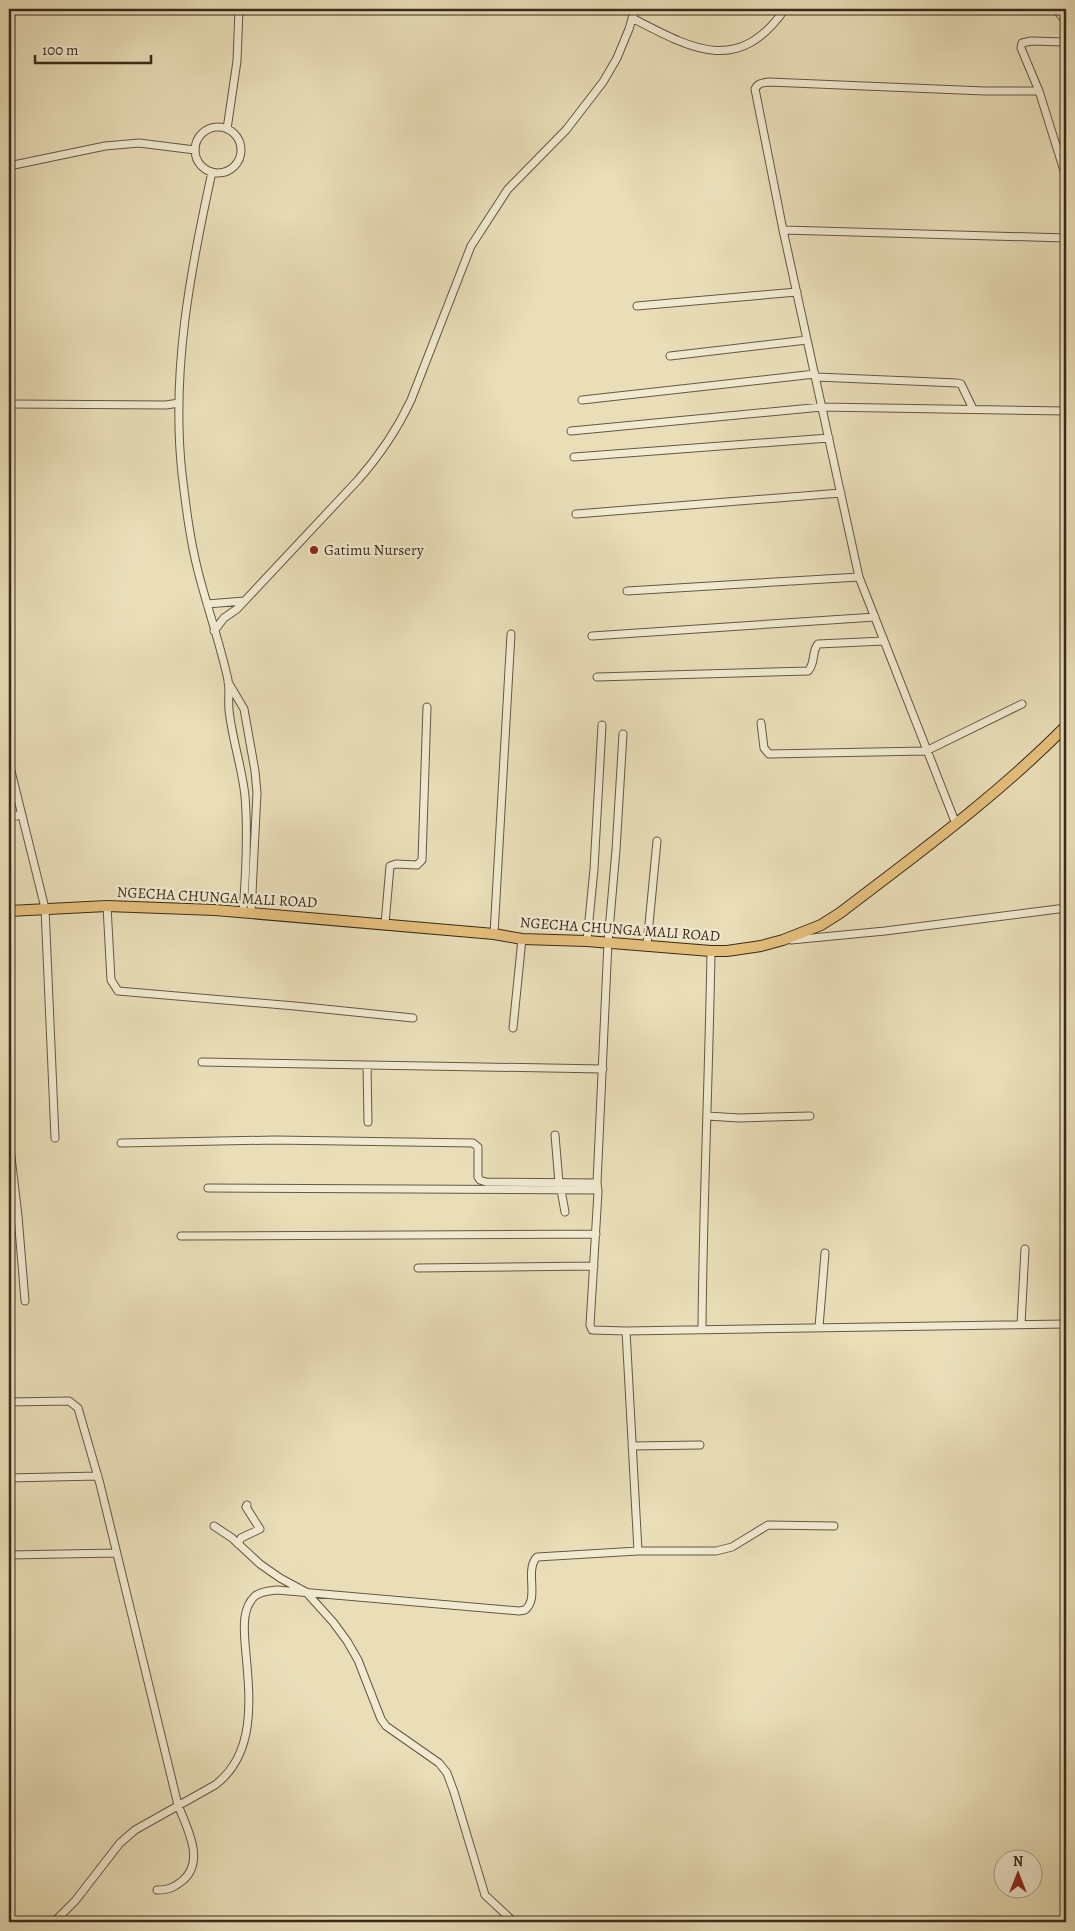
<svg xmlns="http://www.w3.org/2000/svg" width="1075" height="1931" font-family="Alegreya,serif">
<rect width="100%" height="100%" fill="#e9deb8"/>
<filter id="stains"><feTurbulence type="fractalNoise" baseFrequency=".004" numOctaves="4"/><feColorMatrix values="0 0 0 0 .2 0 0 0 0 .09 0 0 0 0 .02 0 0 0 .5 -.17"/></filter>
<radialGradient id="worn" r=".72"><stop offset=".6" stop-color="#630" stop-opacity="0"/><stop offset="1" stop-color="#630" stop-opacity=".3"/></radialGradient>
<g fill="none" stroke-linecap="round" stroke-linejoin="round">
<g stroke="#655741" stroke-width="9">
<path id="street" d="M1056,9L1066,22
M632,18C692,49 738,76 785,9
M1039,91L1021,48L1022,43L1031,41L1066,42
M195 150a23 23 0 1 1 46 0a23 23 0 1 1-46 0Z
M227,129L237,61L239,9
M9,166L105,146L139,143L195,150
M212,172C190,272 171,372 182,474C186,507 190,540 198,571C207,607 220,643 228,680C230,690 228,700 229,710C232,739 242,767 245,796C248,834 246,874 243,912
M783,230L1066,238
M637,306L797,292
M670,356L807,340
M816,377L957,383L961,384L973,409
M582,400L815,374
M9,404L166,405L179,403
M571,431L822,407L1066,411
M574,457L829,438
M576,514L841,493
M627,591L859,577
M207,604L244,601
M214,631L224,618L237,609L358,480C380,455 397,430 411,400L471,246L508,189L566,130L603,82L617,58L629,29L635,9
M592,636L875,617
M597,677L808,671C816,663 811,652 818,644L884,641
M228,682L244,709L255,771L257,793L251,913
M761,723L764,748L769,754L926,751L1022,704
M623,734L616,850L608,942L597,1183L598,1192L590,1325L592,1330L626,1331L1066,1324
M9,763L45,908L55,1138
M9,818L20,815
M956,824L859,577L783,230L755,89C758,83 762,83 769,82L984,91H1039L1066,177
M107,906L111,980L118,991L295,1006L413,1018
M385,924L390,866L396,864L417,865L422,860L427,707
M494,934L511,634
M791,940L885,931L1066,908
M587,941L594,869L602,725
M647,945L657,841
M513,1028L522,939
M202,1062L603,1069
M367,1065L368,1122
M707,1116L739,1118L810,1116
M555,1135L559,1183
M9,1140L18,1216L25,1301
M121,1143L275,1140L473,1143L478,1147V1177L480,1180L486,1182L597,1183
M208,1188L598,1190
M561,1190L565,1212
M181,1236L596,1234
M418,1268L594,1266
M1021,1324L1025,1249
M819,1327L825,1253
M702,1329C703,1203 709,1077 711,951
M9,1402L69,1401L78,1408L100,1484L178,1805C187,1828 206,1862 182,1881C173,1888 168,1890 157,1890
M632,1446L700,1445
M9,1478L98,1476
M214,1526L232,1538L260,1564L280,1578L306,1592L333,1622L347,1641L358,1660L381,1719L386,1726L439,1763L447,1773L454,1792L485,1895L514,1922
M238,1544L241,1538L260,1529L246,1507L247,1505
M638,1551H716L732,1547L768,1525L834,1526
M9,1555L116,1553
M54,1922L75,1901L120,1843L135,1830L215,1785C259,1752 249,1691 245,1643C244,1628 242,1608 255,1596C261,1591 270,1591 277,1590L519,1611L525,1610C540,1598 524,1570 537,1557L638,1551L626,1331"/>
</g>
<g stroke="#392a19" stroke-width="12">
<path id="primary" d="M9,911L107,906L215,910L494,934L522,939L587,941L711,951H727L761,946L783,940L821,925L840,913C917,854 997,796 1066,726"/>
</g>
<use href="#street" stroke="#f1ead1" stroke-width="7"/>
<use href="#primary" stroke="#e4bf7c" stroke-width="10"/>
</g>
<circle fill="#8f2418" stroke="#f1ead1" stroke-width="2" cx="314" cy="550" r="5"/>
<g text-anchor="middle" stroke-width="4.5" stroke-linejoin="round" paint-order="stroke">
<g font-size="15" fill="#392a19" stroke="#f1ead1" text-anchor="start">
<text x="324" y="555">Gatimu Nursery</text>
</g>
<g font-size="15" fill="#392a19" stroke="#f1ead1">
<text transform="translate(217 897) rotate(3)" y="5">NGECHA CHUNGA MALI ROAD</text>
<text transform="translate(620 929) rotate(4)" y="5">NGECHA CHUNGA MALI ROAD</text>
</g>
</g>
<rect width="1075" height="1931" fill="none" stroke="#e9deb8" stroke-width="30"/>
<rect x="10" y="10" width="1055" height="1911" fill="none" stroke="#392a19" stroke-width="2.5"/>
<rect x="15" y="15" width="1045" height="1901" fill="none" stroke="#392a19"/>
<g transform="translate(1018 1874)"><circle r="24" fill="#f1ead1" stroke="#a79d87"/>
<path d="M0-4L9 19L0 12L-9 19Z" fill="#8f2418"/>
<text y="-8" font-size="14" font-weight="bold" text-anchor="middle" fill="#392a19">N</text>
</g>
<path d="M35 55v8h116v-8" fill="none" stroke="#392a19" stroke-width="2.5"/>
<text x="42" y="55" font-size="15" fill="#392a19" stroke="#f1ead1" stroke-width="4" paint-order="stroke">100 m</text>
<rect width="100%" height="100%" filter="url(#stains)"/>
<rect width="100%" height="100%" fill="url(#worn)"/>
</svg>
